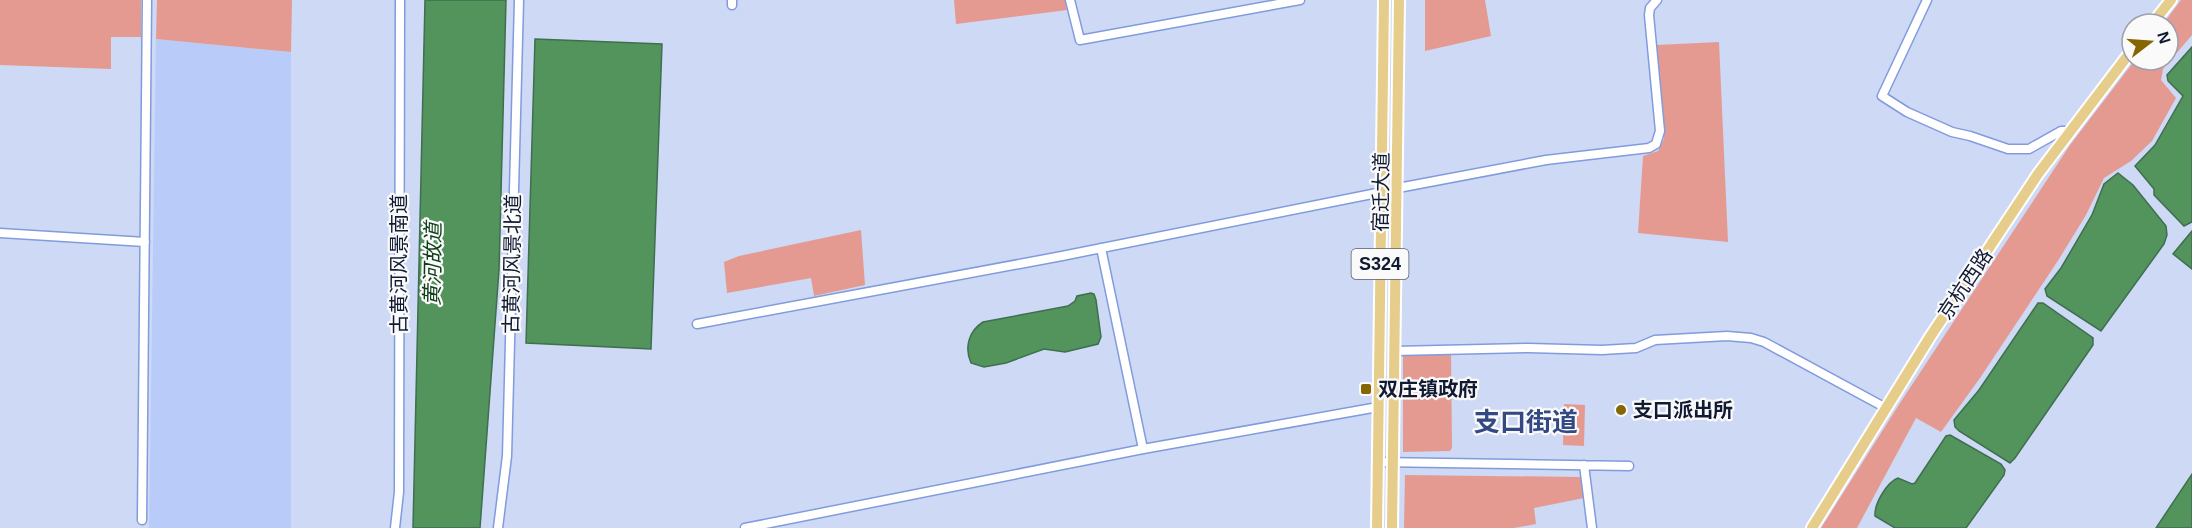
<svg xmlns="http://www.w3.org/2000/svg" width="2192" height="528" font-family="Arial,'Noto Sans SC',sans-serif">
<rect width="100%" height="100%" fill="#cdd9f5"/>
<path fill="#b9ccf9" d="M156,39L291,52V528H149Z"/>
<path fill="#e49a91" d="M0,0H141V37H111V69L0,65Z
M157,0H292L291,52L156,39Z
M954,0H1065L1067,10L956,24Z
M1425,0H1485L1491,36L1425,51Z
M2181,0H2192V35L2163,69L2161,80L2176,98L2152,141L2131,161L2104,178L2086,215L2059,259L1980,378L1941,432L1916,418L1857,528H1821L1900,403L2070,145L2135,60H2168V24H2163Z
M1719,42L1728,242L1638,233L1643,156L1658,151L1664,139L1657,45Z
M861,230L865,285L814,296L811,278L727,293L724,262L739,256Z
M1451,352L1452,448L1450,451L1403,452V354Z
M1564,404L1585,405L1584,446L1563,445Z
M1405,475L1581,477L1584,498L1534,508L1536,524L1514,528H1404Z"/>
<path fill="#53935c" stroke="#3f6f50" stroke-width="1.5" d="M425,0H506L499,270L480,528H413Z
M535,39L662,44L651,349L526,343Z
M2192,47V222L2184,226L2154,195V189L2135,166L2155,145L2183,96L2168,81L2167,75Z
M2118,173L2133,185L2166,226L2167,235L2164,244L2101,331L2047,296L2045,289L2061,268L2092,215L2104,184Z
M2192,231V269L2173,254Z
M1091,293L1094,294L1096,300L1101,337L1098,344L1065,352L1044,349L1006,363L984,367L971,363C964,347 969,331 983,322L1068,306L1075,301L1077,296Z
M2038,303H2043L2093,338V345L2015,458L2010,463L1959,431L1955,427L1954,420L1979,390Z
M1950,435L2001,464L2005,470L2004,475L1966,528H1895L1875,516C1874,504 1887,482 1898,478L1912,484L1915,483L1946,436Z
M2192,474V528H2156Z"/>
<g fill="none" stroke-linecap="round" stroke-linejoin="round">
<g stroke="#819bdd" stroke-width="11">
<path id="minor" d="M1070,0L1080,40L1300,0
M1927,0L1882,96L1907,112L1952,132L1970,136L2008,149H2029L2061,131H2069
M732,5V0
M1398,188L1546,160L1649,148L1656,144L1660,131L1649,15L1650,8L1657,0
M0,233L145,242
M1101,248L1143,449
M697,324L1062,256L1382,192
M1395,351L1528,348L1602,350L1636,348L1655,340L1727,336L1751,338L1764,342L1886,408
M1378,462L1629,466
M1584,465L1592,528
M142,520L147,0
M395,528L399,492L400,0
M498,528L507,456L519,0
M745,528L1143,449L1378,407"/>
</g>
<g stroke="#fff" stroke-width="14">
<path id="major" d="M2152,24L2171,0
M1377,528L1384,0
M1392,528L1399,0
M1812,528L1930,337L2038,174L2132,50"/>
</g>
<use href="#minor" stroke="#fff" stroke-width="8"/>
<use href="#major" stroke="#e6cd8b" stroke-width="10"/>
</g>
<g fill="#866600" stroke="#fafafa" stroke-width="2">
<rect x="1360" y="383" width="12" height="12" rx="3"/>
<circle cx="1621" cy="410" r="6"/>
</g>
<g text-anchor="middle" stroke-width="4.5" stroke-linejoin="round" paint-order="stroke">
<rect fill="#fafafa" stroke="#565d6f" stroke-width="1.5" x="1351.5" y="249" width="57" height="30" rx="4.5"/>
<g font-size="18" font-weight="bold" fill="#101a33">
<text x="1380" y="270">S324</text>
</g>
<g font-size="20" fill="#101a33" stroke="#fafafa">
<text transform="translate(1381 192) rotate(-89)" y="7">宿迁大道</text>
<text transform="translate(399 264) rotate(-90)" y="7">古黄河风景南道</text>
<text transform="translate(512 264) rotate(-89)" y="7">古黄河风景北道</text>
<text transform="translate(1965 284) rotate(-56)" y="7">京杭西路</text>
</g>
<g font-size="20" font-weight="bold" fill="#101a33" stroke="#fafafa" text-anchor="start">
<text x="1378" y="396">双庄镇政府</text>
<text x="1633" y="417">支口派出所</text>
</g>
<g font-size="21" font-style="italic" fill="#0f3f19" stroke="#fafafa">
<text transform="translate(433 264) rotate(-89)" y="7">黄河故道</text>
</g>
<g font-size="26" font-weight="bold" fill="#334984" stroke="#fafafa">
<text x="1526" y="431">支口街道</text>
</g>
</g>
<g transform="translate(2150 42) rotate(73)"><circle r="28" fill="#fafafa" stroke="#9ca0aa" stroke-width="1.5"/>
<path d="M0-4.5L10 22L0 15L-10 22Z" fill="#866600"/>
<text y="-9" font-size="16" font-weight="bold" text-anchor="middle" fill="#101a33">N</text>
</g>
</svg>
